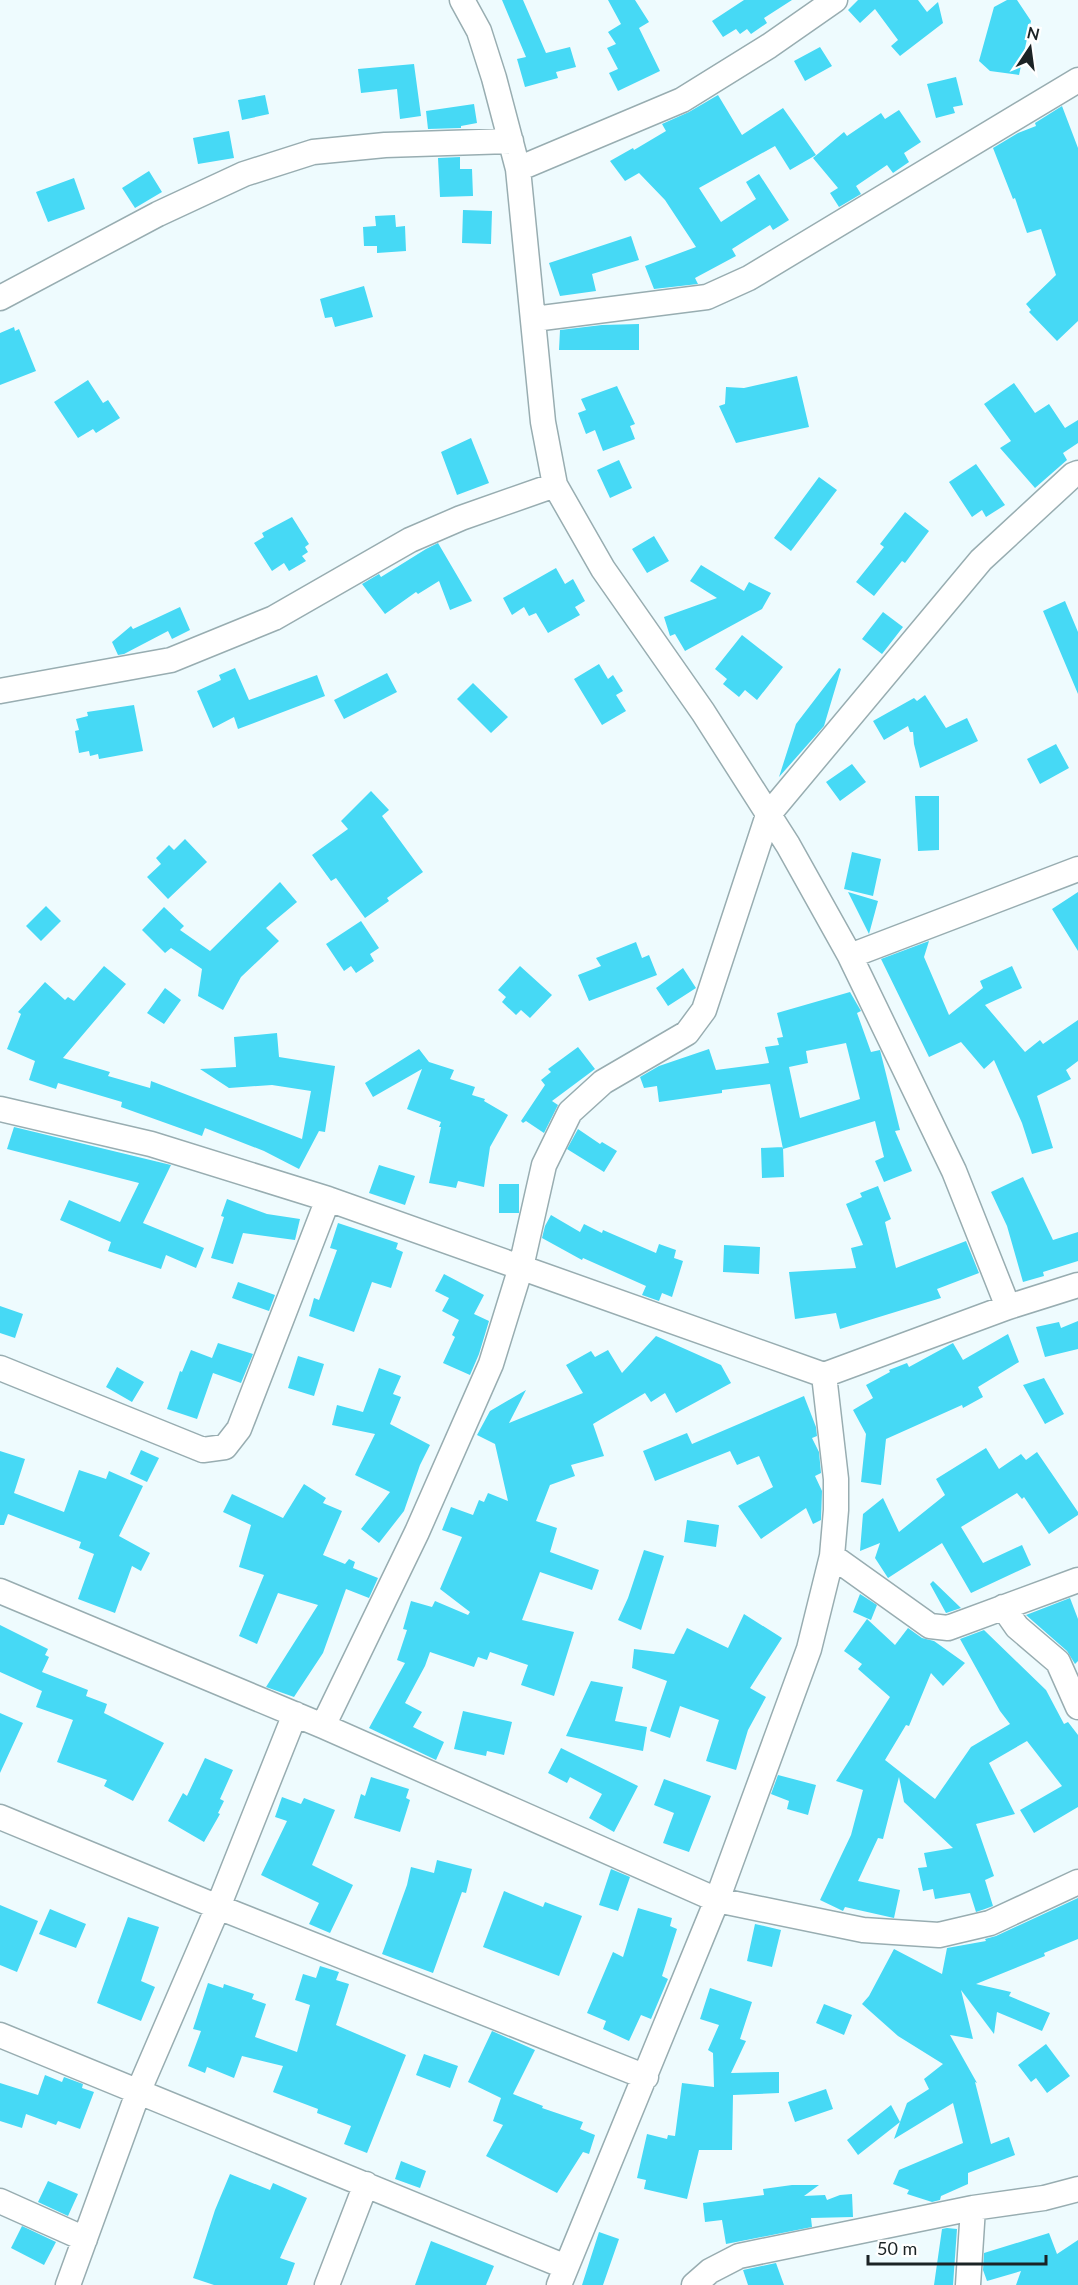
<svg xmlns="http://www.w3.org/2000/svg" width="1078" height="2285" font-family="Lato,sans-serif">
<rect width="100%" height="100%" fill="#eefbfe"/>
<path fill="#46d9f5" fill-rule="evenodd" d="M502,0H523L546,53L570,47L576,67L556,72L558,78L525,87L517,59L526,57Z
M608,0H635L649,22L639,28L660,71L618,91L609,73L618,69L607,48L616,44L608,32L621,24Z
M744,0H792L764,18L767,23L751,34L747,29L740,34L736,29L723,37L712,21Z
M858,0H918L927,12L938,2L943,23L900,56L891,46L898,40L875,9L860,23L848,10Z
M1007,0H1017L1031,21L1019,75L990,71L979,61L994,7Z
M820,47L832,66L805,81L794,61Z
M414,64L421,116L400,119L397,89L361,93L358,69Z
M956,77L963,105L953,107L955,113L936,118L927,84Z
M265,95L269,114L242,120L238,100Z
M718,95L742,135L783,108L816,155L790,170L775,146L699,188L721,222L756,199L746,182L759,174L789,220L773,230L770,225L732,249L736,256L695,278L698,284L654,289L645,266L696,247L665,200L639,173L625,181L610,161L633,148L634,150L666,131L662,124L689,112Z
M474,104L477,123L461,126V128L428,129L426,111Z
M1062,106L1078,148V321L1057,341L1029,312L1031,310L1026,304L1056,275L1041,229L1027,233L1015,198L1013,199L993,148L1018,133L1036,126L1035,123Z
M899,110L921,142L904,153L909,162L893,173L887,165L856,186L861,194L839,207L830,193L838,188L813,158L844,132L847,136L881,113L885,119Z
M229,131L234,158L198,164L193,138Z
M460,157V169H472L473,196L440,197L438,158Z
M149,171L162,192L135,208L122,188Z
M74,178L85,209L48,222L36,192Z
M463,210L492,211L491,244L462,243Z
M395,215L396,227L405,226L406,251L377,253V246H364L363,227L376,226L375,216Z
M631,236L639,260L592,274L596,291L560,296L549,263Z
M364,286L373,317L335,327L332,317L325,318L320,299Z
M639,324V350H559L560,330L602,325Z
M14,327L15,331L19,329L36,371L0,385V333Z
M797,376L809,427L736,443L719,406L725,404L726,387L744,388Z
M88,380L103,403L108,400L120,418L96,433L93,429L78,438L54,402Z
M1014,383L1035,413L1049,404L1065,428L1078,420V443L1063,453L1067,460L1035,488L1000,448L1011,441L984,404Z
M617,386L635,424L630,426L635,439L603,451L595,430L586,434L578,413L586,410L581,399Z
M471,438L489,483L457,495L441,452Z
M619,460L632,488L610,498L597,470Z
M976,464L1005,505L986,517L982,510L972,517L949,482Z
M819,477L837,490L791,551L774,538Z
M905,512L929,531L905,563L902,561L874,596L856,582L884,547L880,544Z
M292,517L309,544L305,547L308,552L302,556L306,561L289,571L284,563L272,571L254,543L264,537L262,533Z
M654,536L669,561L647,573L632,549Z
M438,543L472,601L450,610L439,581L418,594L416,592L385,614L362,584L379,574L381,577L426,549Z
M701,565L744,591L749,582L771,593L762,609L685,651L675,634L670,636L664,617L717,598L690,581Z
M556,568L565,584L573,579L585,601L575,607L580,615L548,633L536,613L529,616L524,607L512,615L503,598Z
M1065,601L1078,632V694L1043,611Z
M180,607L190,630L172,639L168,631L124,654L118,655L112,642L131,626L133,629Z
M883,612L903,627L882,654L862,639Z
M742,635L783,667L757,700L745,690L739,697L723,684L727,679L715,669Z
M599,664L608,679L613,675L623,691L616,695L626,711L602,725L574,679Z
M235,668L249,700L317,675L325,696L238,729L234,717L213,728L197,691L221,680L219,675Z
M839,668L841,669L824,726L779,777L796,724Z
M387,673L397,692L344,719L334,700Z
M473,683L508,717L491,733L457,699Z
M925,695L946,728L967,718L978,741L920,768L914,744L913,732H910L908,726L884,740L873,721L914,698L917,701Z
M134,705L143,751L99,759L98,754L90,756L89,751L79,753L75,731L79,730L76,719L88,716L87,712Z
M1056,744L1069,768L1040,784L1027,759Z
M852,764L866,782L840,801L826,782Z
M371,791L389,810L382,816L423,872L387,898L389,901L365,918L336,878L331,881L312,855L348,829L341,821Z
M915,796H939V850L918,851Z
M185,839L207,862L168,899L147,877L161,864L156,858L169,845L174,850Z
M852,852L881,859L873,896L844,889Z
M280,882L297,902L266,928L279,941L241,977L223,1010L198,996L202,969L171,948L165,953L142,930L164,907L184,926L180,930L210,951Z
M848,892L878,901L869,934Z
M1078,892V951L1052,909Z
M46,906L61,921L41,941L26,926Z
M361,921L379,948L370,954L374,961L356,973L351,966L344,971L326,944Z
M929,941L924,957L949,1015L983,988L980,981L1012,966L1022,988L985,1005L1025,1052L1040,1040L1043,1044L1078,1020V1061L1066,1070L1071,1079L1037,1096L1053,1148L1032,1154L1022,1123L994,1060L984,1069L961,1042L929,1057L881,959Z
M636,942L642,958L649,955L657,975L589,1001L578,975L601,966L596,958Z
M104,966L126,984L63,1058L110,1072L108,1076L150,1088L151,1081L302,1139L311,1091L272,1085L229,1088L200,1069L236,1067L234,1037L277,1033L279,1057L335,1066L325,1132L319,1131L299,1169L264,1151L205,1128L202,1136L121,1107L122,1102L58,1083L56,1089L29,1080L35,1061L7,1049L21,1014L18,1012L45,982L65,1000L68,997L74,1001Z
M520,966L552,995L530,1018L521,1010L516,1015L502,1002L506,997L498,990Z
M683,968L696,988L668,1006L656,988Z
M165,988L181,1000L164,1024L147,1013Z
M850,992L861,1011L857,1013L871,1052L880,1050L900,1130L895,1131L912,1171L884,1182L875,1161L884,1157L875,1121L783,1149L770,1084L722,1090V1093L659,1102L657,1086L644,1088L640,1077L659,1066L709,1049L716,1070L769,1063L765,1047L779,1045L777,1038L783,1037L777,1013ZM846,1043L860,1099L800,1118L789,1067L808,1063L806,1051Z
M578,1047L595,1069L552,1101L558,1105L544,1133L526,1121L523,1123L521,1121L545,1085L541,1080L551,1072L548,1069Z
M419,1049L429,1062L454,1070L450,1079L475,1087L472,1095L485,1099L484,1101L508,1115L490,1147L484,1187L458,1181L456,1188L429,1183L441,1127H439L441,1122L407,1109L422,1069L373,1097L365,1083Z
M14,1127L171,1165L143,1223L204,1248L196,1268L166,1255L161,1269L108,1251L111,1242L60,1220L69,1200L120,1222L139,1183L7,1149Z
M578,1129L600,1144L602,1142L617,1151L604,1172L567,1149Z
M783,1147L784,1177L762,1178L761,1148Z
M379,1165L415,1176L405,1205L369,1193Z
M1023,1177L1053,1240L1078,1232V1261L1043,1272L1044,1276L1023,1282L1007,1226L991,1192Z
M499,1184H519V1213H499Z
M878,1186L891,1219L885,1222L896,1268L966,1241L979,1273L937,1289L941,1298L840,1329L836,1313L795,1319L789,1272L856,1268L851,1248L863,1245L846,1204L862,1197L860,1193Z
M227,1199L267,1214L300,1219L295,1240L243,1233L233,1264L211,1258L224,1217L221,1216Z
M551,1215L580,1232L584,1224L602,1233L603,1230L656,1253L659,1244L676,1250L674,1258L683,1261L672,1297L662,1293L659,1301L642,1295L646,1286L583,1258L582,1260L542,1238L545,1226Z
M338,1223L398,1243L396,1249L403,1252L391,1288L372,1282L354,1332L309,1316L314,1298L319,1300L337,1250L330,1248Z
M724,1245L760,1247L759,1274L723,1272Z
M444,1274L484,1295L474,1314L489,1321L479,1354L470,1375L443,1363L455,1337L452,1335L459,1320L442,1311L449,1298L435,1291Z
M238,1282L275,1295L269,1311L232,1298Z
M0,1306L23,1314L15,1338L0,1333Z
M1078,1321V1349L1045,1357L1036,1327L1059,1322L1061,1328Z
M1008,1334L1019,1362L978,1387L983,1397L963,1408L962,1405L886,1439L881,1485L861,1482L866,1434L853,1410L873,1398L866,1385L890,1372L889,1370L907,1363L909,1367L953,1343L963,1360Z
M656,1336L721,1365L731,1383L676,1413L665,1393L651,1402L645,1393L593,1424L604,1456L571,1465L575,1476L550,1485L536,1521L557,1528L550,1552L599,1570L592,1590L540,1572L522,1620L574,1632L554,1696L521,1685L528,1665L490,1652L487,1660L478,1657L474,1667L430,1652L425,1666L405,1703L422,1712L413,1727L444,1742L436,1760L369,1728L405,1663L397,1660L407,1630L403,1629L411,1601L432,1607L435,1601L468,1615L470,1612L440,1589L462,1537L442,1530L451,1507L473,1515L479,1500L484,1502L488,1493L508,1501L495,1444L477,1435L490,1411L526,1390L509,1423L583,1393L566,1365L591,1351L595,1357L608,1350L622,1373Z
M218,1343L253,1354L241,1383L213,1373L197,1419L167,1409L180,1371L182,1372L191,1350L212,1358Z
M298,1356L324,1364L314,1396L288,1388Z
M117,1367L144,1382L132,1402L106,1387Z
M379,1368L401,1376L393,1394L401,1397L390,1424L430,1445L420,1465L404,1511L379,1543L361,1529L390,1492L355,1475L375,1434L332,1425L337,1405L363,1412Z
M1044,1378L1064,1414L1045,1424L1023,1385Z
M804,1396L816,1427L817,1436L812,1438L819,1452L821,1473L815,1476L822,1491L821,1520L813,1524L806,1508L761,1539L738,1506L773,1487L759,1456L737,1465L730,1451L655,1481L643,1451L687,1433L692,1444Z
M986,1448L999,1469L1021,1454L1026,1460L1037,1452L1078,1512V1515L1049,1534L1024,1497L1022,1499L1017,1493L961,1527L983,1563L1022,1545L1031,1565L971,1593L942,1543L888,1578L875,1558L880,1543L860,1551L863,1514L883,1498L899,1532L945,1495L936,1479Z
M141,1450L159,1458L147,1482L130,1474Z
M0,1451L25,1459L14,1493L64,1512L79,1470L106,1479L109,1471L143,1486L119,1536L150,1553L141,1571L132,1566L115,1613L78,1599L94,1554L79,1548L81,1542L8,1514L4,1525H0Z
M304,1484L326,1498L323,1503L342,1511L323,1555L345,1564L349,1559L355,1562L353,1568L378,1578L369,1598L346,1589L323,1653L294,1697L266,1687L318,1605L278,1593L257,1644L239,1636L264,1575L239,1567L251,1525L223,1512L232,1494L283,1518Z
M687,1520L719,1525L716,1547L684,1542Z
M644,1550L664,1556L641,1630L618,1620L628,1598Z
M933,1581L961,1608L946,1613L930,1584Z
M860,1594L877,1605L871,1620L853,1612Z
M1070,1598L1078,1619V1661L1075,1664L1067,1651L1026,1615Z
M744,1614L782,1638L750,1688L766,1697L748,1730L736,1770L706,1761L719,1720L680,1706L670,1738L650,1731L667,1681L632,1668L634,1649L674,1654L687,1628L728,1648Z
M867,1619L895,1645L908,1628L922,1638L934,1641L965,1663L943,1686L931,1673L909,1726L906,1725L885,1760L935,1799L971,1747L1010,1724L1000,1711L960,1639L984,1630L1046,1690L1064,1724L1068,1722L1078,1735V1807L1034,1833L1020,1810L1062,1786L1027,1741L989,1763L1015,1814L976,1824L994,1876L985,1880L993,1906L985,1909L976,1912L970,1893L935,1899L933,1889L923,1891L918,1868L927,1867L924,1853L953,1848L904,1802L899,1777L883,1839L878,1838L858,1881L900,1890L894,1918L845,1907L843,1911L820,1900L851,1835L863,1790L836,1781L890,1697L858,1669L862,1664L844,1651Z
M0,1625L48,1649L45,1655L49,1657L42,1672L88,1690L86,1696L107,1704L104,1713L164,1743L133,1801L104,1786L107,1780L57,1762L73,1720L36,1707L42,1691L0,1672Z
M591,1681L623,1687L615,1721L647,1727L643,1751L566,1736Z
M463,1711L512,1722L504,1755L487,1751L486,1756L454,1749Z
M0,1713L23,1723L0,1773Z
M561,1748L638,1786L614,1832L589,1818L602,1794L570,1777L567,1783L548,1773Z
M205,1758L233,1770L220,1799L224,1801L218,1813L220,1814L204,1842L168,1821L183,1793L187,1796Z
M778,1775L816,1785L808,1815L787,1809L789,1801L771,1794Z
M371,1777L409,1789L406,1798L410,1800L400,1832L354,1818L361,1794L365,1796Z
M664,1779L711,1796L689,1852L663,1843L674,1813L654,1805Z
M282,1797L301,1804L304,1798L335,1810L312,1865L353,1885L330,1933L309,1924L319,1903L261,1875L287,1821L275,1817Z
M437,1860L472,1869L466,1893L462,1892L433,1973L382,1954L407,1885L411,1867L434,1873Z
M611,1869L630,1877L618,1911L599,1905Z
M504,1891L543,1907L545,1902L582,1916L559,1976L483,1947Z
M1078,1898V1939L1044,1953L1045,1956L976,1984L1011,1992L1009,1996L1050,2013L1042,2031L997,2012L994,2034L961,1990L973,2039L950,2035L977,2083L975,2082L991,2144L1009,2137L1015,2155L968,2173V2184L941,2196L940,2200L932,2202L907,2194L909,2190L893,2184L899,2170L963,2143L953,2103L894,2139L900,2122L858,2155L847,2140L891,2105L900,2122L907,2103L929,2089L924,2079L943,2064L898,2036L862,2004L869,1996L894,1949L942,1974L947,1948L986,1941L985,1939L996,1936Z
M0,1905L38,1921L17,1972L0,1965Z
M638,1908L672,1918L670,1926L677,1929L662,1976L668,1979L651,2019L641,2015L629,2041L603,2029L606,2021L587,2013L613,1952L623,1957Z
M50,1909L86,1924L76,1948L39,1934Z
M128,1917L159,1927L141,1981L155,1987L141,2021L97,2003Z
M755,1924L781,1930L772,1967L747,1961Z
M320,1966L339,1972L336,1980L349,1984L336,2025L406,2055L367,2153L344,2144L351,2126L317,2113L318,2109L273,2092L283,2066L242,2056L234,2078L207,2067L205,2073L188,2066L201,2031L193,2029L208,1983L223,1988L224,1984L254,1994L252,1999L266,2004L255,2037L297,2052L310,2005L295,2000L303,1974L316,1978Z
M710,1988L752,2002L740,2039L746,2041L731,2073L779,2072V2093L733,2095L732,2150H699L687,2199L644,2189L646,2180L637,2178L647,2134L667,2139L668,2135L675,2136L682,2083L714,2087L713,2053L708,2050L719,2025L700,2019Z
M824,2004L852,2015L844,2035L816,2023Z
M492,2031L535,2050L513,2094L543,2106L542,2108L583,2122L580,2129L595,2135L589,2154L583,2152L557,2193L486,2156L503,2125L493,2121L501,2098L468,2082Z
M1046,2044L1070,2076L1047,2093L1036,2078L1031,2082L1018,2065Z
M424,2054L458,2066L450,2088L416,2075Z
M45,2075L62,2082L64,2077L83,2084L82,2088L94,2092L80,2129L58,2121L56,2125L26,2114L22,2128L0,2121V2083L38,2095Z
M826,2089L833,2109L795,2122L788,2102Z
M401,2161L426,2171L420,2188L395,2179Z
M230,2174L270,2190L273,2183L307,2198L280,2258L295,2263L287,2285H214L193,2278L215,2210Z
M48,2181L78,2194L68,2216L38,2202Z
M792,2185H819L804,2196L825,2195L827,2200L840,2195L852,2194L853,2217L811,2218L812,2227L726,2244L722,2220L705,2222L703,2203L764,2195L763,2189Z
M22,2226L56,2242L44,2265L11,2248Z
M947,2228L957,2229L953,2285H934L942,2229Z
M599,2232L619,2239L603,2285H582Z
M1049,2233L1057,2254L1078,2240V2285H1016L1021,2271L987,2281L983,2270L984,2253Z
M431,2241L494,2266L486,2285H415Z
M776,2263L784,2285H748L743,2270Z"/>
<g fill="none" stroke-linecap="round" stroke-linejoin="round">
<g stroke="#98adb1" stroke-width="27">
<path id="minor" d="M462,0L479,31L494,78L518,169L543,422L555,485L603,569L703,712L788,845L850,956L954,1171L1008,1307
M518,169L682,100L769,46L835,0
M0,298L158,214L244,174L313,152L385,145L511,141
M534,319L707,297L749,278L1078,80
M0,691L171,660L274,618L410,540L461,518L555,485
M850,956L1078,869
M0,1109L151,1144L328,1199L824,1375L1008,1307L1078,1285
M0,1368L203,1450L225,1447L239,1429L328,1199
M832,1556L930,1626L948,1628L1078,1580
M0,1591L323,1726L717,1900L863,1930L939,1935L990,1923L1078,1882
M1003,1607L1017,1627L1058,1662L1078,1707
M323,1726L417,1532L491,1364L521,1267L544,1165L570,1112L603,1082L687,1033L704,1010L768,815L981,560L1073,475L1078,473
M0,1817L218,1907L646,2077
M0,2035L566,2267
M0,2201L85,2239
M68,2285L139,2090L218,1907L295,1714
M327,2285L366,2184
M559,2285L717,1900L809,1649L832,1556L836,1510V1479L824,1375
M694,2285L710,2271L739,2256L973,2208L1044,2198L1078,2189
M968,2285L973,2208"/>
</g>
<use href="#minor" stroke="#fff" stroke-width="24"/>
</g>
<g transform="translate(1030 48) rotate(13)" stroke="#ffffff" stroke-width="4.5" paint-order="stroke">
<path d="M0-4.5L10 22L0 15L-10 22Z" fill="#1b2325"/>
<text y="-9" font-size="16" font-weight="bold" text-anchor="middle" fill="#1b2325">N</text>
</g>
<path d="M868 2255v9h178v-9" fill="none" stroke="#1b2325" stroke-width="3"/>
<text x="877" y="2255" font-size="18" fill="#1b2325" stroke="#ffffff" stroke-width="4.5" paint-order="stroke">50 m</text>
</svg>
